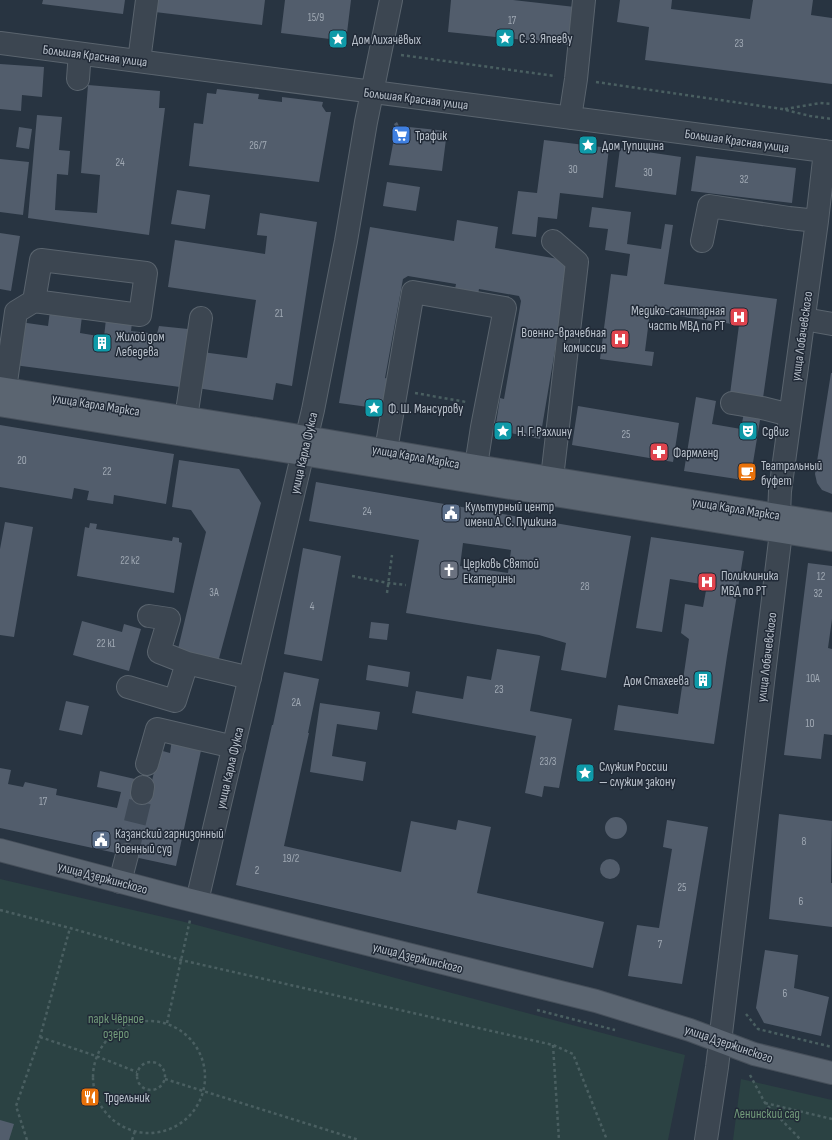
<svg xmlns="http://www.w3.org/2000/svg" width="832" height="1140" font-family="'Sofia Sans Condensed',sans-serif">
<rect width="100%" height="100%" fill="#283441"/>
<path fill="#2b4243" d="M0,879L189,923L685,1055L668,1140H0Z
M741,1079L832,1100V1140H733Z"/>
<path fill="#525d6c" fill-rule="evenodd" d="M43,0H125L123,14L42,4Z
M157,0H265L262,25L155,12Z
M285,0H351L346,41L281,33Z
M451,0H513L575,7L571,45L448,32Z
M620,0H672L671,9L750,19L753,0H813L811,15L832,18V84L645,60L649,27L617,22Z
M0,64L44,67L42,97L22,95L21,111L0,109Z
M88,85L160,91L159,108H165L149,235L28,218L37,115L62,117L59,150L70,151L68,175L57,174L55,210L97,213L100,175L81,173Z
M217,89L259,94L258,99L282,102V97L323,102L322,106L326,112H331L319,182L189,166L194,123L203,124L207,93L216,94Z
M397,122L399,126L447,131L442,171L389,165L396,128L394,124Z
M19,127L32,129L29,149L16,147Z
M544,140L609,148L603,198L560,193L557,219L538,217L536,237L512,234L518,191L537,193Z
M620,148L681,157L676,195L615,187Z
M696,156L796,168L792,203L691,191Z
M0,159L29,162L23,215L0,212Z
M387,182L420,187L416,211L383,206Z
M177,190L210,195L205,229L171,224Z
M592,207L631,212L627,244L661,249L665,224L673,225L664,284L777,299L763,398L730,394L739,325L650,312L645,351L654,352L652,366L600,359L611,274L627,276L630,254L605,250L608,229L589,227Z
M260,213L317,222L292,386L276,383L273,400L197,388L202,352L247,358L256,300L168,287L175,240L265,254L267,236L257,235Z
M457,220L498,227L495,248L570,261L540,439L495,430L500,398L504,399L521,301L519,296L479,289L478,294L455,289L456,284L408,276L403,279L385,378L388,379L383,409L339,403L370,227L454,241Z
M0,233L20,236L11,291L0,289Z
M50,311L82,316L80,333L104,337L106,319L132,323L131,331L157,334L159,326L188,329L180,387L14,365L20,322L48,326Z
M831,373H832V494L822,490L817,483L815,474Z
M696,397L716,401L712,424L741,429L744,412L761,414L750,481L684,471Z
M578,406L679,423L673,462L572,445Z
M0,425L174,454L166,504L114,495L113,504L87,500L89,491L74,488L72,499L0,487Z
M179,460L239,469L261,503L218,662L177,653L206,532L191,510L172,507Z
M316,482L631,536L606,678L561,670L566,643L539,635L406,613L419,540L309,521ZM463,543L511,550L508,573L460,566Z
M5,522L33,527L14,637L0,635V549Z
M90,523L97,524L96,529L172,541L173,537L179,538V542L182,543L174,593L77,576L85,527L89,528Z
M651,537L744,551L727,656L714,744L614,730L618,705L678,714L689,639L681,633L685,604L703,607L707,585L670,579L662,632L636,628Z
M303,548L341,556L322,661L284,654Z
M808,563L832,566V619L828,648L832,649V735L824,734L821,759L784,755Z
M82,621L122,632L124,624L141,629L129,671L73,655Z
M371,622L389,624L387,640L369,638Z
M497,649L540,656L530,711L572,719L559,788L544,786L542,797L525,793L536,736L412,713L416,691L463,699L467,676L491,680Z
M368,665L410,672L408,687L366,680Z
M284,672L319,679L308,733H309L284,846L401,872L411,821L456,830L458,820L491,827L477,893L604,922L593,968L236,885L272,725H273Z
M66,701L89,706L82,735L59,730Z
M320,703L380,712L377,730L337,724L332,756L366,762L363,781L310,772Z
M172,739L202,746L176,866L0,828V768L11,770L8,784L23,787L25,782L57,789L56,795L117,808L121,792L97,787L100,771L135,779L133,791L149,794L159,750L170,753Z
M779,814L832,821L831,883H832V927L769,919Z
M605 828a11 11 0 1 1 22 0a11 11 0 1 1-22 0Z
M667,820L708,827L682,984L628,976L637,925L659,928L672,849L663,847Z
M600 869a10 10 0 1 1 20 0a10 10 0 1 1-20 0Z
M765,950L798,955L794,988L829,997L821,1036L764,1023L756,1008Z
M0,1120L14,1124L9,1140H0Z"/>
<g fill="none" stroke-linecap="round" stroke-linejoin="round">
<path stroke="#3e4956" stroke-width="22" stroke-dasharray="22 11" stroke-linecap="butt" d="M127,855L142,793"/>
<g stroke="#5a646e" stroke-width="24">
<path id="minor" d="M0,43L832,152
M139,61L147,0
M78,79L79,65L82,54
M570,118L576,79L584,0
M702,241L709,206L789,218L817,221
M804,319L832,324
M5,389L16,312L34,301L41,260L146,273L140,315L34,301
M732,403L762,408L790,415
M186,418L201,318
M386,450L413,292L505,308L482,427L476,466
M552,478L577,262L553,241
M149,616L169,619L159,652L187,663L250,678
M128,687L175,701L187,663
M147,764L157,729L234,747
M142,793L143,787
M120,882L127,855
M197,901L313,410L346,241L366,122L391,0
M706,1140L717,1067L781,532L779,515L780,491L817,221L825,151"/>
</g>
<g stroke="#464f5a" stroke-width="24">
<path id="major" d="M0,388L276,432L476,466L832,524
M0,405L832,540
M0,850L174,896L596,1001L690,1030L754,1054L832,1073"/>
</g>
<path stroke="#4a5f61" stroke-width="2.5" stroke-dasharray="3 3" stroke-linecap="butt" d="M401,55L555,76
M596,82L782,109L810,116L832,119
M785,109L820,103L832,104
M415,393L466,402
M352,576L388,583L406,585
M387,593L392,555
M0,910L70,928L181,960L553,1045L573,1054L607,1140
M537,1010L615,1030
M746,1014L758,1029L832,1047
M93 1077a56 56 0 1 1 112 0a56 56 0 1 1-112 0Z
M167,1023L190,920
M40,1037L96,1056L137,1072
M553,1045L559,1140
M137 1076a14 14 0 1 1 28 0a14 14 0 1 1-28 0Z
M750,1075L765,1103L801,1140
M165,1079L359,1140
M765,1103L832,1119
M27,1140L16,1106L40,1037L70,928
M132,1140L135,1131"/>
<use href="#minor" stroke="#3c4651" stroke-width="22"/>
<use href="#major" stroke="#5b6571" stroke-width="22"/>
</g>
<defs>
<g id="sight-square" transform="scale(1)"><rect x="-9" y="-9" width="18" height="18" rx="4" fill="#0f9aa8" stroke="#212a37"/><path d="M0-6L1.8-2.2L6-1.7L2.9 1.2L3.7 5.4L0 3.3L-3.7 5.4L-2.9 1.2L-6-1.7L-1.8-2.2Z" fill="#fff"/></g>
<g id="supermarket-square" transform="scale(1)"><rect x="-9" y="-9" width="18" height="18" rx="4" fill="#3f7fe0" stroke="#212a37"/><path d="M-6-5.5h2.5l.6 2H6L4.5 2H-2.5L-4.4-4H-6ZM-1.5 3.2a1.3 1.3 0 1 0 .1 0ZM3 3.2a1.3 1.3 0 1 0 .1 0Z" fill="#fff"/></g>
<g id="hospital-square" transform="scale(1)"><rect x="-9" y="-9" width="18" height="18" rx="4" fill="#e0444e" stroke="#212a37"/><path d="M-5-5h3v3.5h4V-5h3V5h-3V1.5h-4V5h-3Z" fill="#fff"/></g>
<g id="building-square" transform="scale(1)"><rect x="-9" y="-9" width="18" height="18" rx="4" fill="#0f9aa8" stroke="#212a37"/><path d="M-4-6H4V6H1V3H-1V6H-4ZM-2.5-4.3h1.7v1.8h-1.7ZM.8-4.3h1.7v1.8H.8ZM-2.5-1h1.7V.8h-1.7ZM.8-1h1.7V.8H.8Z" fill="#fff"/></g>
<g id="theatre-square" transform="scale(1)"><rect x="-9" y="-9" width="18" height="18" rx="4" fill="#0f9aa8" stroke="#212a37"/><path d="M-5-5.5Q0-4 5-5.5V0Q5 5 0 6Q-5 5-5 0ZM-3.3-2.5H-1v1.5H-3.3ZM1-2.5H3.3v1.5H1ZM-2.8 1Q0 5.5 2.8 1Z" fill="#fff"/></g>
<g id="pharmacy-square" transform="scale(1)"><rect x="-9" y="-9" width="18" height="18" rx="4" fill="#e0444e" stroke="#212a37"/><path d="M-2-6h4v4h4v4h-4v4h-4v-4h-4v-4h4Z" fill="#fff"/></g>
<g id="cafe-square" transform="scale(1)"><rect x="-9" y="-9" width="18" height="18" rx="4" fill="#e8710a" stroke="#212a37"/><path d="M-5.5-4.5H6V0H3Q3 3.5 0 3.5H-2.5Q-5.5 3.5-5.5 0ZM3-3.2v2h1.7v-2ZM-6 4.5H4V6H-6Z" fill="#fff"/></g>
<g id="civic-square" transform="scale(1)"><rect x="-9" y="-9" width="18" height="18" rx="4" fill="#5c6f8a" stroke="#212a37"/><path d="M-.6-6.5H3V-4.5H.6V-3L4-1V1h2V6H-6V1h2V-1L-.6-3ZM-1.2 2.5V6h2.4V2.5Z" fill="#fff"/></g>
<g id="church-square" transform="scale(1)"><rect x="-9" y="-9" width="18" height="18" rx="4" fill="#6b7280" stroke="#212a37"/><path d="M-1.2-6h2.4v3.5h3.3v2.4h-3.3V6h-2.4V-.1h-3.3v-2.4h3.3Z" fill="#fff"/></g>
<g id="restaurant-square" transform="scale(1)"><rect x="-9" y="-9" width="18" height="18" rx="4" fill="#e8710a" stroke="#212a37"/><path d="M-5-6h1v4h1v-4h1v4h1v-4h1v5L-1.5 .5V6h-2V.5L-5-1ZM5-6V6H3V1.5H1.5Q1.5-4 5-6Z" fill="#fff"/></g>
</defs>
<g fill-rule="evenodd">
<use href="#sight-square" x="505" y="38"/>
<use href="#sight-square" x="338" y="39"/>
<use href="#supermarket-square" x="401" y="135"/>
<use href="#sight-square" x="588" y="145"/>
<use href="#hospital-square" x="739" y="317"/>
<use href="#hospital-square" x="620" y="339"/>
<use href="#building-square" x="102" y="343"/>
<use href="#sight-square" x="374" y="408"/>
<use href="#sight-square" x="503" y="431"/>
<use href="#theatre-square" x="748" y="431"/>
<use href="#pharmacy-square" x="659" y="452"/>
<use href="#cafe-square" x="747" y="472"/>
<use href="#civic-square" x="451" y="513"/>
<use href="#church-square" x="449" y="570"/>
<use href="#hospital-square" x="707" y="582"/>
<use href="#building-square" x="703" y="680"/>
<use href="#sight-square" x="585" y="773"/>
<use href="#civic-square" x="101" y="840"/>
<use href="#restaurant-square" x="90" y="1097"/>
</g>
<g text-anchor="middle" stroke-width="3" stroke-linejoin="round" paint-order="stroke">
<g font-size="11" fill="#9fa8b3">
<text x="316" y="21">15/9</text>
<text x="512" y="24">17</text>
<text x="739" y="47">23</text>
<text x="258" y="149">26/7</text>
<text x="120" y="166">24</text>
<text x="573" y="173">30</text>
<text x="648" y="176">30</text>
<text x="744" y="183">32</text>
<text x="279" y="317">21</text>
<text x="626" y="438">25</text>
<text x="22" y="464">20</text>
<text x="107" y="475">22</text>
<text x="367" y="515">24</text>
<text x="130" y="564">22 к2</text>
<text x="821" y="580">12</text>
<text x="585" y="590">28</text>
<text x="214" y="596">3А</text>
<text x="818" y="597">32</text>
<text x="312" y="610">4</text>
<text x="106" y="647">22 к1</text>
<text x="813" y="682">10А</text>
<text x="499" y="693">23</text>
<text x="296" y="706">2А</text>
<text x="810" y="727">10</text>
<text x="548" y="765">23/3</text>
<text x="43" y="805">17</text>
<text x="804" y="845">8</text>
<text x="291" y="862">19/2</text>
<text x="257" y="874">2</text>
<text x="682" y="891">25</text>
<text x="801" y="905">6</text>
<text x="660" y="948">7</text>
<text x="785" y="997">6</text>
</g>
<g font-size="13" fill="#b9c1cb" stroke="#212a37" text-anchor="start">
<text x="519" y="43">С. З. Япееву</text>
<text x="352" y="44">Дом Лихачёвых</text>
<text x="415" y="140">Трафик</text>
<text x="602" y="150">Дом Тупицина</text>
<text x="725" y="315" text-anchor="end">Медико-санитарная<tspan x="725" dy="15">часть МВД по РТ</tspan></text>
<text x="606" y="337" text-anchor="end">Военно-врачебная<tspan x="606" dy="15">комиссия</tspan></text>
<text x="116" y="341">Жилой дом<tspan x="116" dy="15">Лебедева</tspan></text>
<text x="388" y="413">Ф. Ш. Мансурову</text>
<text x="517" y="436">Н. Г. Рахлину</text>
<text x="762" y="436">Сдвиг</text>
<text x="673" y="457">Фармленд</text>
<text x="761" y="470">Театральный<tspan x="761" dy="15">буфет</tspan></text>
<text x="465" y="511">Культурный центр<tspan x="465" dy="15">имени А. С. Пушкина</tspan></text>
<text x="463" y="568">Церковь Святой<tspan x="463" dy="15">Екатерины</tspan></text>
<text x="721" y="580">Поликлиника<tspan x="721" dy="15">МВД по РТ</tspan></text>
<text x="689" y="685" text-anchor="end">Дом Стахеева</text>
<text x="599" y="771">Служим России<tspan x="599" dy="15">— служим закону</tspan></text>
<text x="115" y="838">Казанский гарнизонный<tspan x="115" dy="15">военный суд</tspan></text>
<text x="104" y="1102">Трдельник</text>
</g>
<g font-size="13" fill="#b9c1cb" stroke="#212a37">
<text transform="translate(95 55) rotate(7)" y="5">Большая Красная улица</text>
<text transform="translate(416 98) rotate(7)" y="5">Большая Красная улица</text>
<text transform="translate(737 140) rotate(8)" y="5">Большая Красная улица</text>
<text transform="translate(801 336) rotate(-82)" y="5">улица Лобачевского</text>
<text transform="translate(96 404) rotate(9)" y="5">улица Карла Маркса</text>
<text transform="translate(303 453) rotate(-77)" y="5">улица Карла Фукса</text>
<text transform="translate(416 456) rotate(10)" y="5">улица Карла Маркса</text>
<text transform="translate(736 508) rotate(9)" y="5">улица Карла Маркса</text>
<text transform="translate(766 657) rotate(-83)" y="5">улица Лобачевского</text>
<text transform="translate(229 768) rotate(-77)" y="5">улица Карла Фукса</text>
<text transform="translate(103 877) rotate(15)" y="5">улица Дзержинского</text>
<text transform="translate(418 957) rotate(14)" y="5">улица Дзержинского</text>
<text transform="translate(729 1043) rotate(19)" y="5">улица Дзержинского</text>
</g>
<g font-size="13" fill="#729b7a" stroke="#212a37">
<text x="116" y="1023">парк Чёрное<tspan x="116" dy="15">озеро</tspan></text>
<text x="767" y="1118">Ленинский сад</text>
</g>
</g>
</svg>
